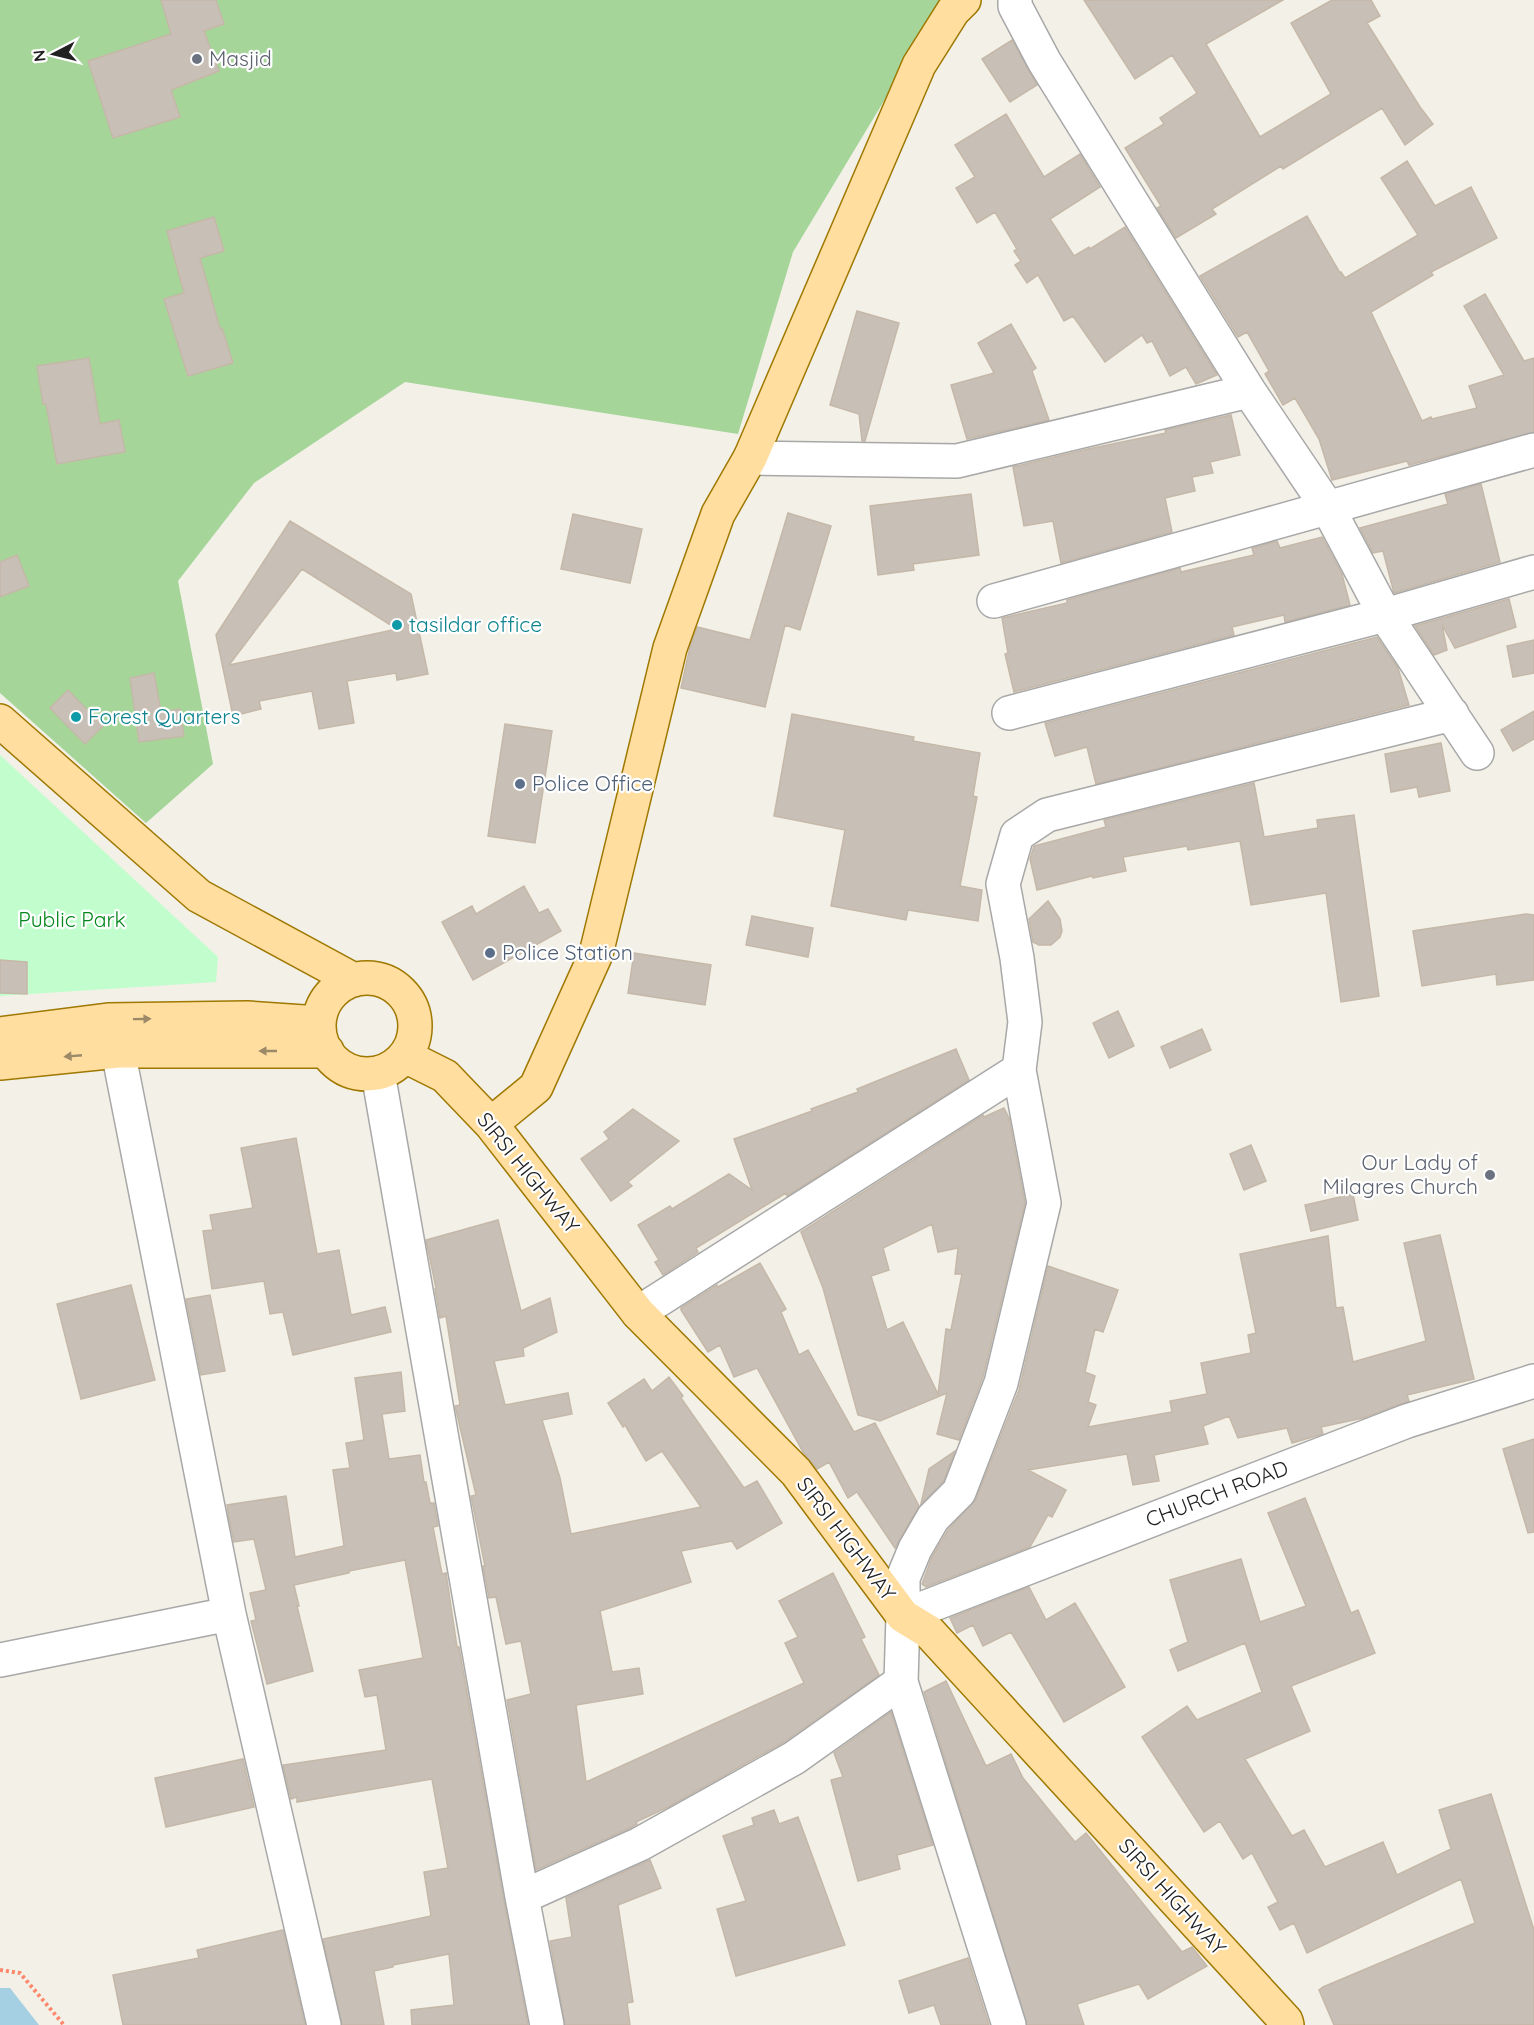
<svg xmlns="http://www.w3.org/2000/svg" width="1534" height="2025" font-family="Quicksand,sans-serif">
<rect width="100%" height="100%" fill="#f2f0e7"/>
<path fill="#a5d599" d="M0,0H955L929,26L793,252L738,434L405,382L254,483L178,581L213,764L146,823L0,693Z"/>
<path fill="#c2fecd" d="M0,755L218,957L216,982L0,996Z"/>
<path fill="#a5cfe3" d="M0,1988H10L39,2025H0Z"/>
<path fill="#c8bfb6" stroke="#c5b8a8" stroke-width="1.5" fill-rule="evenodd" d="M161,0H216L224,24L204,31L219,71L171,90L180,117L113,138L88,61L171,34Z
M1084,0H1283L1206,44L1260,137L1331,94L1291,23L1332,0H1371L1380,16L1367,23L1420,107L1433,124L1405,145L1382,108L1283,169L1281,166L1212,209L1216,214L1176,238L1157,208L1161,206L1125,148L1164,124L1160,118L1197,93L1172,55L1135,79Z
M1012,40L1037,85L1010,102L982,59Z
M1006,114L1044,177L1080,154L1100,187L1050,219L1074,256L1089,247L1090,249L1125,227L1217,375L1196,384L1186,367L1170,376L1152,341L1147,343L1142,335L1105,362L1073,316L1064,321L1038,275L1027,283L1015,265L1021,261L1014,251L1017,249L995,212L977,223L956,188L975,177L955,145Z
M1407,161L1435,206L1471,187L1497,238L1431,272L1433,275L1371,312L1422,421L1431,417L1432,419L1477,408L1469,386L1504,375L1464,306L1485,294L1524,361L1534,358V432L1409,465L1407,461L1332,480L1319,439L1295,398L1283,405L1265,374L1269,371L1247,332L1238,337L1200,276L1307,216L1340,273L1341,272L1345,278L1418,235L1381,178Z
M214,217L224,251L200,258L220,329L222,328L233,363L188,376L164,299L184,293L167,231Z
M857,311L899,323L865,441H862L859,414L830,405Z
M1011,324L1036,368L1032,371L1049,420L967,439L951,385L994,373L978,343Z
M89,358L100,424L119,420L125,452L57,464L46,404H43L37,366Z
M1231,415L1240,455L1210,462L1213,473L1192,477L1195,491L1165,498L1172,532L1061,563L1053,521L1024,526L1013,467L1088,449L1166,433L1165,430Z
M1481,484L1500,562L1394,593L1383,551L1373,553L1360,528L1448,504L1445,494Z
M971,494L979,555L913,564L914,570L878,575L870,506Z
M788,513L831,526L800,630L785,625L765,707L681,688L690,647L697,627L750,640Z
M573,514L642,529L630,583L561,569Z
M290,521L411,594L428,674L397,680L396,673L347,681L354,723L319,729L312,691L259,701L261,709L233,716L216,635ZM302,569L397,629L229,665Z
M1322,537L1342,574L1350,605L1285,622L1284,615L1232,627L1234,635L1014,692L1005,654L1008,653L1002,618L1067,603V600L1180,568L1181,572L1254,555L1252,548L1277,541L1280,548Z
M17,555L29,586L0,597V562Z
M1509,599L1516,627L1455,648L1442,625L1447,650L1434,655L1415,626Z
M1377,637L1398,668L1409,705L1096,784L1087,747L1055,756L1045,723Z
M1534,640V673L1513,677L1507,646Z
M154,673L161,712L180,709L184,736L139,742L130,678Z
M68,690L103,726L85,744L50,708Z
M1534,711V739L1513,751L1501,730Z
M792,714L914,737L913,741L980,753L973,796L977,797L960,886L982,890L978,921L908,910L906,920L831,906L845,830L774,816Z
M505,724L552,731L535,843L488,836Z
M1441,743L1450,791L1419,797L1417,787L1391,792L1385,754Z
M1254,783L1264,837L1318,828L1317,820L1354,815L1379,996L1341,1002L1326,893L1251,905L1240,841L1188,850L1187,846L1123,857L1126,871L1093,878L1092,876L1037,890L1030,859L1034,846L1106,827L1104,820Z
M524,886L539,913L548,909L561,931L473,980L442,922L472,906L476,914Z
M1048,901L1060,919L1062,931L1060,937L1051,945H1039L1033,942L1029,919Z
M1526,914L1534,915V980L1497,985L1496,974L1422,986L1413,931Z
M752,916L813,928L808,957L746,945Z
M634,953L711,965L705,1005L628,993Z
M0,960L27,962V994L0,993Z
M1118,1011L1134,1046L1109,1058L1093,1023Z
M1202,1029L1211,1050L1170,1068L1161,1047Z
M956,1049L969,1080L787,1196L786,1193L696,1248L698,1252L663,1275L655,1262L659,1260L638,1225L670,1206L672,1209L729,1174L752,1190L734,1139L812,1111L811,1109L858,1092L857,1089Z
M1004,1108L1009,1118L1025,1203L983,1377L959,1440L937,1434L947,1393L880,1421L858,1415L823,1288L801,1232L983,1115L984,1117ZM932,1224L938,1252L958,1248L955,1274H962L951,1330L946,1329L938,1394L903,1322L887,1330L871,1276L889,1270L883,1248Z
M633,1109L679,1141L628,1182L632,1186L611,1201L581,1159L609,1139L604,1132Z
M296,1138L317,1254L339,1250L351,1315L385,1307L391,1332L293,1355L283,1312L270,1314L264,1281L212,1289L203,1231L213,1230L210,1215L253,1208L241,1148Z
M1251,1145L1266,1181L1244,1190L1230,1154Z
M1353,1194L1358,1220L1311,1231L1305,1205Z
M498,1220L521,1311L550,1298L557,1332L523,1348L524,1356L494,1361L505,1405L568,1393L572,1414L542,1420L560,1478L571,1534L701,1507L662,1451L646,1461L625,1425L623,1427L608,1403L644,1379L652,1391L669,1377L683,1396L681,1398L744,1488L757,1481L782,1523L737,1549L732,1541L681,1551L691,1582L600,1611L612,1672L639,1668L643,1694L576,1705L586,1782L804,1683L785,1643L798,1637L779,1601L833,1573L865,1637L861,1639L879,1675L784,1742L668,1807L636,1822L637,1824L632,1827L536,1870L507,1700L531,1694L521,1641L506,1644L496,1597L489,1598L483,1566H485L471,1496L476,1495L455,1406L460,1405L446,1316L440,1318L435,1289L436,1288L426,1240Z
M1440,1235L1474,1379L1407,1395L1409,1401L1363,1418L1321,1427L1323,1434L1292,1443L1287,1428L1238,1438L1229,1416L1203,1426L1208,1444L1154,1455L1159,1481L1133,1485L1127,1454L1028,1470L1066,1490L1052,1517L1048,1515L1030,1547L926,1587L922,1584L932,1557L948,1530L976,1499L1019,1390L1048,1266L1118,1290L1103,1332L1095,1329L1085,1372L1095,1376L1088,1402L1096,1405L1088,1427L1172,1412L1170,1401L1207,1394L1201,1363L1251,1353L1248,1335L1256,1333L1240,1254L1328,1236L1336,1308L1343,1307L1353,1362L1426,1341L1404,1243Z
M760,1263L786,1309L781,1312L799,1355L808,1350L854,1432L875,1423L919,1506L895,1548L857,1492L848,1498L829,1462L817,1469L803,1452L757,1368L734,1377L720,1345L708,1352L681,1310V1308L717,1285L718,1287Z
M131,1285L155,1380L81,1399L57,1304Z
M210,1295L225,1371L201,1375L186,1299Z
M401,1372L405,1411L382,1414L389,1459L420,1455L424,1482H426L430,1503H434L438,1526L433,1527L442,1574L446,1573L457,1647H459L504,1901L528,2025H412L411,2010L454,2005L449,1954L393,1965V1967L374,1971L384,2025H342L323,1939L431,1916L424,1872L448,1868L432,1779L297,1802V1797L291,1799L283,1765L386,1750L377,1695L365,1697L359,1670L423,1658L405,1560L349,1571V1573L294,1585L299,1606H297L313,1671L267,1684L251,1621L256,1620L250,1593L266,1590L254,1539L234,1542L229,1519L227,1505L286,1496L295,1557L344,1546L333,1470L350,1468L346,1443L364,1440L355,1378Z
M1534,1439V1532L1528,1533L1503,1449Z
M955,1451L943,1482L921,1504L929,1469Z
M1305,1498L1351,1613L1358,1610L1375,1653L1291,1686L1310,1731L1245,1759L1292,1836L1304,1830L1325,1867L1383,1842L1397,1875L1451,1849L1439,1810L1491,1794L1534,1930V2025H1334L1319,1990L1323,1987L1475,1923L1461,1879L1307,1953L1294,1923L1280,1930L1268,1907L1278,1902L1252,1853L1243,1859L1220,1821L1204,1832L1142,1737L1187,1706L1197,1720L1262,1692L1245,1643L1178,1671L1170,1650L1188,1642L1170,1580L1241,1559L1260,1622L1306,1606L1268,1513Z
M1029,1587L1046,1620L1075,1603L1125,1687L1064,1722L1011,1632L983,1646L973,1625L957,1633L950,1618Z
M946,1681L986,1766L1011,1754L1023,1778L1075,1842L1086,1833L1182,1952L1192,1947L1207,1966L1148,1999L1139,1984L1077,2004L1084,2025H1027L924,1692Z
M891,1712L933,1845L897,1855L900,1869L858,1881L831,1780L843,1777L834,1753Z
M243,1759L254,1807L166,1827L155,1778Z
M774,1810L779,1824L798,1817L845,1945L736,1976L717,1909L746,1901L723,1836L754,1825L752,1818Z
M650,1860L661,1888L618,1905L633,2002L627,2003L630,2025H565L550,1941L572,1937L566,1898Z
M283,1930L305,2025H123L113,1975L199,1958L197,1950Z
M968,1958L989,2025H941L934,2005L909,2013L899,1981Z"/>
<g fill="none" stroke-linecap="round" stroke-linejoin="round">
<g stroke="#a8a8a8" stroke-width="36">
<path id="minor" d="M1015,0V6L1044,61L1249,391L1328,508L1385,615L1477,753
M750,458L957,461L1249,391
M994,601L1534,450
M1009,713L1385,615L1534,572
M110,1025L118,1051L229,1614L324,2025
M378,1073L522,1897L547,2025
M638,1313L1019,1070L1025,1022L1017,958L1003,884L1017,835L1047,815L1452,714
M903,1616L1407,1421L1534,1381
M0,1660L229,1614
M522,1897L640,1844L794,1758L901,1682
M1009,2025L901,1682L903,1616V1578L915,1549L933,1518L959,1492L1001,1383L1044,1203L1019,1070"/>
</g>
<g stroke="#9f7800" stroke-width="36">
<path id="major" d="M0,721L199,896L354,980
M319 1026a48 48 0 1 1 96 0a48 48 0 1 1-96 0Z
M0,1034L108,1020L247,1018L319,1023
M405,1056L445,1076L491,1124L638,1313L796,1472L903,1616L929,1632L1286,2021L1287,2025
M0,1063L118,1051H327
M491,1124L536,1087L596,954L670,648L718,514L750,458L919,65L953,11L964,0"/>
</g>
<path stroke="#ff886c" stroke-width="4" stroke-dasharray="3 3" stroke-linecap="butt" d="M0,1970L20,1973L64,2025"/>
<use href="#minor" stroke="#fff" stroke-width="33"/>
<use href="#major" stroke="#ffdea0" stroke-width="33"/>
</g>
<defs><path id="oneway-solid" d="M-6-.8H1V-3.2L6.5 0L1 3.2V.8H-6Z" transform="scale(1.5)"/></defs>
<g fill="#9b8967">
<use href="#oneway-solid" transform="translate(142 1019) rotate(-1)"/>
<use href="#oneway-solid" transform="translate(268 1051) rotate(-180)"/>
<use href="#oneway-solid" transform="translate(73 1056) rotate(175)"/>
</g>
<g fill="#6b7280" stroke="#fff" stroke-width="2">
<circle cx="197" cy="59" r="6"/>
<circle cx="1490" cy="1175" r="6"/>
</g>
<g fill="#0f9aa8" stroke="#fff" stroke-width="2">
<circle cx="397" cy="625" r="6"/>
<circle cx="76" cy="717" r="6"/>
</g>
<g fill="#5c6f8a" stroke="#fff" stroke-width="2">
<circle cx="520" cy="784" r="6"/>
<circle cx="490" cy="953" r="6"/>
</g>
<g text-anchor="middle" stroke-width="4.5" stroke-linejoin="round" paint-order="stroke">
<g font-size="21" fill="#5b616d" stroke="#fff" text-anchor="start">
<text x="209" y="66">Masjid</text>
<text x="1478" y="1170" text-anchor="end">Our Lady of<tspan x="1478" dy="24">Milagres Church</tspan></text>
</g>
<g font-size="21" fill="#0d838f" stroke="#fff" text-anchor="start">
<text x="409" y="632">tasildar office</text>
<text x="88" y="724">Forest Quarters</text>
</g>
<g font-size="21" fill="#4e5e75" stroke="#fff" text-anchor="start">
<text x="532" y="791">Police Office</text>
<text x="502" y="960">Police Station</text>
</g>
<g font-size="21" fill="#03861a" stroke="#fff">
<text x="72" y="927">Public Park</text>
</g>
<g font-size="21" fill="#212121" stroke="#fff">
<text transform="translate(528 1173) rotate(51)" y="7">SIRSI HIGHWAY</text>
<text transform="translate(1217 1494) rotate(-21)" y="7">CHURCH ROAD</text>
<text transform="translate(846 1539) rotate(53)" y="7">SIRSI HIGHWAY</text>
<text transform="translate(1172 1897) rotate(48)" y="7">SIRSI HIGHWAY</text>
</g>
</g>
<g transform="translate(54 54) rotate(263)" stroke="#ffffff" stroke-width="4.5" paint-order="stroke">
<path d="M0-4.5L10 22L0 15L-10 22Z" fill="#212121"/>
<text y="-9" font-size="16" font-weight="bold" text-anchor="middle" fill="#212121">N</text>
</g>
</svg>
